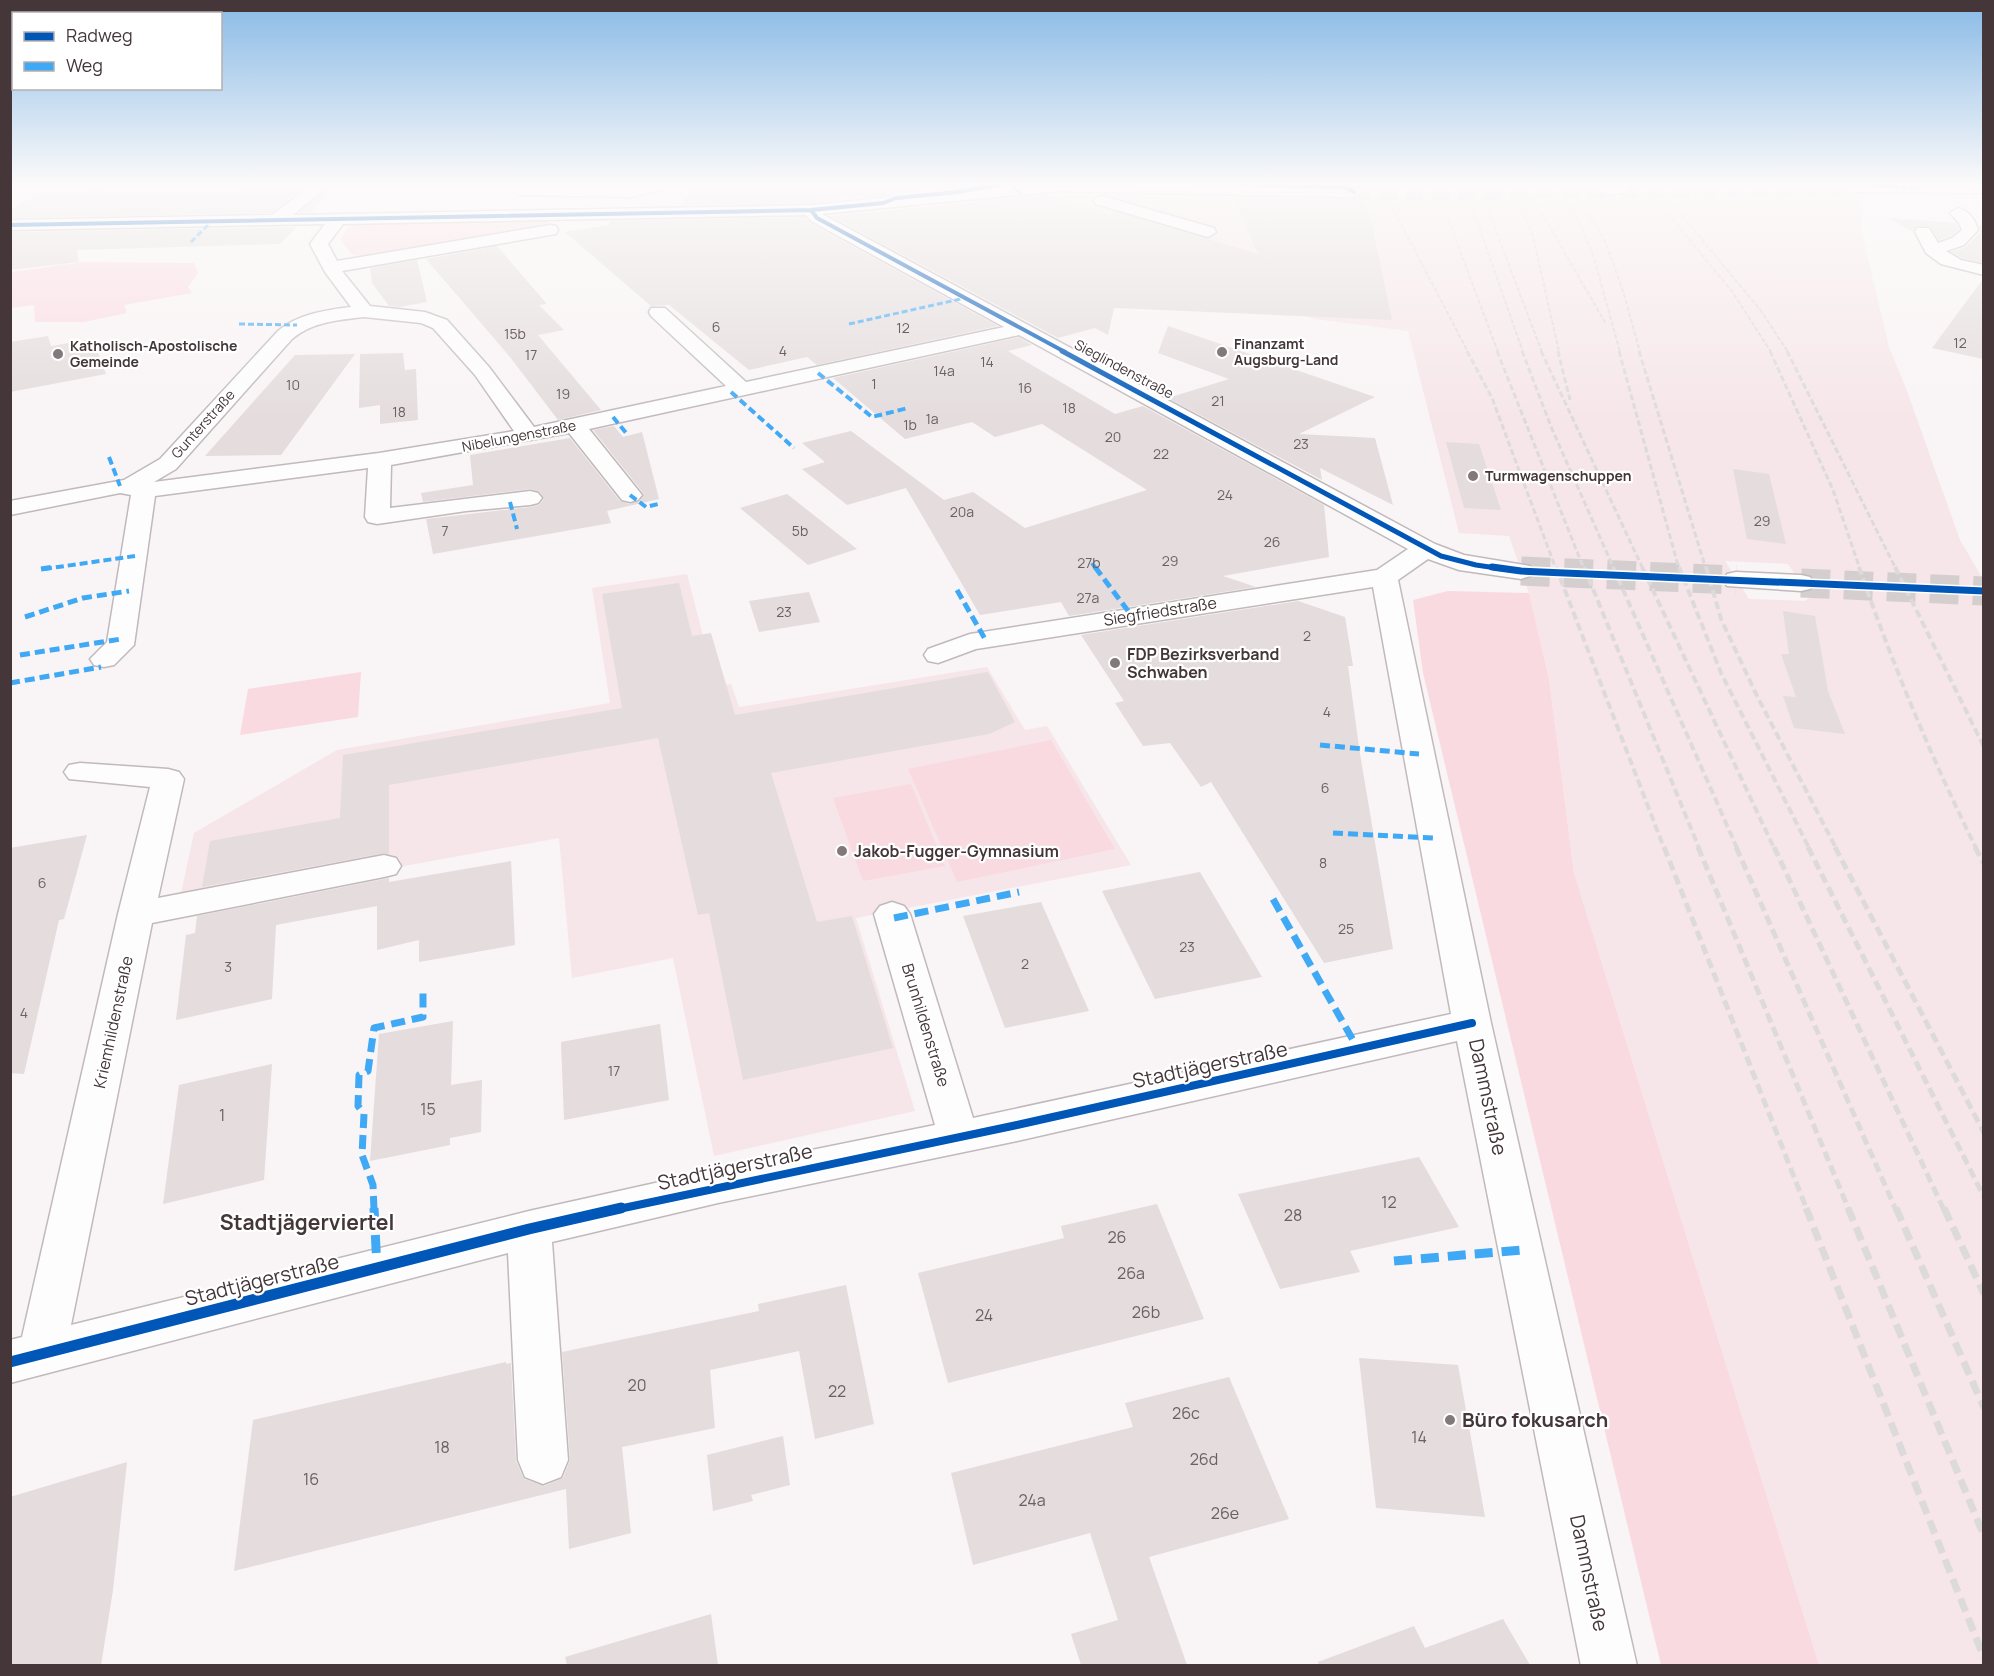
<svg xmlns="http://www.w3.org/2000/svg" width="1994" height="1676" font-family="Manrope,sans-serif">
<rect width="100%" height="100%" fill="#f9f4f5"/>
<path fill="#f6e6e9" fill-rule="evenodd" d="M102,184H227L191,207L68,205Z
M1088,184H1603L1615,197L1627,198L1616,184H1853L1861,203V229L1889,347L1907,391L1960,540L1983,579V1665H1819L1574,873L1549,679L1529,593L1509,536L1459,533L1408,331L1314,319L1062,228L1028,199L1087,194ZM1725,561L1788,564L1810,597L1805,601L1749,599Z
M687,574L716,686L731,684L739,707L987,667L1025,730L1047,726L1131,865L856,918L915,1111L714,1156L673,958L572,978L559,838L178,907L194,833L337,750L610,703L592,588Z"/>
<path fill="#fadae1" d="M546,220L552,225L397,250L373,256L352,255L341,240L347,228L358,223Z
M84,262L194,263L198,273L188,287L192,293L124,305L127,313L84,322H35L34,305L11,308V272Z
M1448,591L1529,593L1549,679L1574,873L1819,1665H1661L1423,673L1413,600Z
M361,672L358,717L240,735L248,689Z
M1051,740L1115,849L957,882L908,769Z
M911,784L945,866L863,881L833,798Z"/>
<path fill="#e4dcdd" d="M253,184H309L271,213L10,218V210L44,191H242Z
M332,184H338L311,212L299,213Z
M695,184H1002L811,203L681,205Z
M1046,195L1108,215L1116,212L1258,254L1234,198H1360L1369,211L1392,320L1114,308L1108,335L1095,328L1058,338L830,216Z
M805,217L810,223L998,326L817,365L807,357L749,370L669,305L651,306L565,232L609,225V221Z
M1888,218L1956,223L1959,229L1951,236L1939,240L1929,226H1917L1913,232Z
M1979,225L1983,226V263L1962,258L1951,252L1966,247L1980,232Z
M297,227L280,244L77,250L79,262L10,270V232Z
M497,246L547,304L539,305L564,330L538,335L601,410L558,420L510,357L426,259Z
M417,260L427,302L400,307L389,306L372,283L370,268Z
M1983,279V359L1932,348Z
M1168,326L1375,397L1299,434L1375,438L1393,505L1320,468L1322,480L1168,398L1229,379L1158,353Z
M48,336L51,346L93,339L106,374L10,392V342Z
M1019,337L1032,345L1008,351L1115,414L1143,406L1324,505L1329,557L1223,576L1256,587L1069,616L1061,602L980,615L906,488L847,505L802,469L825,462L802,443L851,431L944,500L973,492L1025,528L1147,490L1042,424L995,437L972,422L905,439L833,378Z
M403,353L405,370L416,369L418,420L380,424V405L359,408L360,354Z
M355,354L281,455L205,456L295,355Z
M614,426L623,437L642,432L659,499L607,511L611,523L433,554L426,519L530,507L539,505L544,499L540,492L530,489L423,502L421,493L473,485L470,455L570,438L620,501L629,504L640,501L644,494L593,430Z
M1446,442L1479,444L1501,510L1464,508Z
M1733,469L1769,474L1786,544L1747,539Z
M787,494L857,549L808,565L740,508Z
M679,583L692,636L711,633L735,715L988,672L1015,722L989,734L771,773L817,922L852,916L893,1048L743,1080L709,913L698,915L658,738L389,785V854L384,853L202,887L210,841L340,818L343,755L622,708L602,594Z
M809,592L820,622L759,632L749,601Z
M1298,601L1345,617L1353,666H1348L1360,754L1393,949L1324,963L1211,782L1201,787L1170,743L1143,746L1115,703L1124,701L1081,635Z
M1783,611L1815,616L1828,691L1845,734L1794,728L1783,696L1796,697L1781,654H1789Z
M87,835L64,919L59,920L24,1074L10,1073V848Z
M511,861L515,945L419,962V940L377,950V906L276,925L272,999L176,1020L186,935L195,933L197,916L389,878V882Z
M1200,872L1262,977L1155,999L1102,891Z
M1041,902L1089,1011L1005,1028L963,916Z
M453,1021L451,1085L482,1080L481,1132L450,1138V1145L370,1161L379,1034Z
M660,1024L669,1100L564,1120L561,1042Z
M272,1064L264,1180L163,1204L179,1085Z
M1419,1157L1459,1227L1350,1251L1360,1272L1280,1289L1238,1194Z
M1157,1204L1204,1319L948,1383L918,1273L1064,1238L1061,1226Z
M846,1285L874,1424L815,1439L799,1351L710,1370L715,1428L622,1447L631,1533L569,1549L566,1489L234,1571L253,1420L506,1362V1364L511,1363L516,1461L524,1479L544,1486L563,1478L570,1460L562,1352L759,1311L758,1304Z
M1359,1358L1458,1365L1485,1517L1376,1508Z
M1229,1377L1289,1519L1149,1557L1187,1665H1081L1071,1634L1118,1620L1090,1533L973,1565L951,1473L1133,1427L1125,1403Z
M783,1436L790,1485L751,1495L753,1501L713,1511L707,1455Z
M127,1462L113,1590L101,1665H10V1497Z
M711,1614L718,1665H567L565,1657Z
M1503,1619L1530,1665H1319L1318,1662L1414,1626L1425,1648Z"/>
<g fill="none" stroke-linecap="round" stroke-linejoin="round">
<path stroke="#d5cecf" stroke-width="17" stroke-dasharray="17 9" stroke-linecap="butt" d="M1621,189L1854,187
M1354,192L1607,190"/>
<path stroke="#d5cecf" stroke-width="29" stroke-dasharray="29 14" stroke-linecap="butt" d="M1521,571L1736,580
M1801,583L1984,591"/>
<g stroke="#c1b9bb" stroke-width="3">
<path id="minor" d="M313,184H330L293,215L811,205L1029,184H1208L1360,189L1362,192L1354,197L1060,191L822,214L1435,544L1464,555L1530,566L1534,571L1530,576L1521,579L1459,570L1428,559L1398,580L1491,1023L1637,1666H1581L1457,1041L1017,1141L718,1203L552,1242L568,1460L561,1477L543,1484L525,1477L518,1460L508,1253L10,1383V1340L22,1337L118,914L150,787L69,779L64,772L69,765L80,763L168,769L179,772L184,779L158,898L384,855L396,858L401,866L396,874L384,877L152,923L71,1325L529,1211L718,1169L935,1125L874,914L880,906L892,902L904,906L910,914L973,1118L1451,1014L1373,587L976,649L938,663L928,661L924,655L928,649L970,634L1377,570L1408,549L1019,335L589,429L642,495L638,500L630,502L622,500L569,433L391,465L390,508L530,491L538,493L542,498L538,503L530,505L466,511L377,524L368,522L365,517L368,468L155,496L134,645L114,665L104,667L94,665L90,659L107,642L131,495L120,493L10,515V501L124,480L160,459L278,331C298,314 326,310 351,307L325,272L310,244L325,224L10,230V220L272,215ZM806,215L811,221L1004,327L746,382L665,308H651L649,312L651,316L726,386L534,427L489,367L447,320L425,312L370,306L342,271L550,235L556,234L558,230L556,226L550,225L337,261L328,244L343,224ZM364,317L421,323L433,328L475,375L514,431L379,453L154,482L176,469L292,339C312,322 338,320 364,317Z
M645,184H674L672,187L632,197L519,195L511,190L519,185L632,187Z
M1621,184L1629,189L1626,192L1607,195L1599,190L1602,187Z
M1848,184H1984V193L1854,192L1849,190L1846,187Z
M1102,196L1214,228L1216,232L1208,237L1096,204L1094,201L1096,198Z
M1958,208C1969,211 1975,219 1978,230L1964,245L1946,251L1961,260L1984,265V275L1941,264L1926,253L1915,232L1917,228H1929L1938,243L1952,238L1962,230L1959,223L1950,213Z
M1736,572L1801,575L1810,577L1814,583L1810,589L1801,591L1727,586L1723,580L1727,574Z"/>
</g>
<use href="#minor" fill="#fefdfe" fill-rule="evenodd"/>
<path stroke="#dddadc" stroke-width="1.5" d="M1081,184L1135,191L1356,193
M1854,186L1984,188
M1608,191H1622"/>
<path stroke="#dddadc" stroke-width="2" stroke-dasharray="4.5 2" stroke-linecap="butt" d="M1380,184L1468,352
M1435,184L1498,352
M1464,184L1523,352
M1478,184L1542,352
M1512,184L1533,236L1559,352
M1525,184L1606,324
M1556,184L1580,224L1594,258L1620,352
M1569,184L1604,239L1623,291L1640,352
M1643,184L1731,290L1771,352
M1656,184L1761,311L1788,352"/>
<path stroke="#dddadc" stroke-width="3" stroke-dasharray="6 3" stroke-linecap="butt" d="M1467,351L1492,398L1556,569
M1497,351L1584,569
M1522,351L1552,429L1614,569
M1541,351L1643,569
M1558,351L1570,400
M1619,351L1679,569
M1639,351L1706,569
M1770,351L1833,490L1860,569
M1787,351L1896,569"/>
<path stroke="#dddadc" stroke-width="4" stroke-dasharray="8 4" stroke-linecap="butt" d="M1556,567L1664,848
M1584,567L1699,848
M1613,567L1737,848
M1642,567L1774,848
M1679,567L1721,673L1809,848
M1706,567L1721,619L1757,696L1836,848
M1859,567C1892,663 1931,757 1976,848
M1895,567L1984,747"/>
<path stroke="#dddadc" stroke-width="5" stroke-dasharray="10 5" stroke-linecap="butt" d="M1664,847L1807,1210
M1698,847L1849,1210
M1736,847L1896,1210
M1774,847L1944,1210
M1808,847L1984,1197
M1835,847L1984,1133
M1975,847L1984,864"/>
<path stroke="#dddadc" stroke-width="7" stroke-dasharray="14 7" stroke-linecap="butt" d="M1806,1208L1984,1658
M1848,1208L1984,1536
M1896,1208L1984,1408
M1944,1208L1984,1294"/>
<path stroke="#3fa9f5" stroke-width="3" stroke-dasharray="6 3" stroke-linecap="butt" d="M1011,184L1024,197
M1856,184L1921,188
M191,242L212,221
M239,324L297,325
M849,324L965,298"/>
<path stroke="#3fa9f5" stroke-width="4" stroke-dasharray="8 4" stroke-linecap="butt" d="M818,373L872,417L908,408
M731,392L794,448
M613,417L627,434
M109,457L120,486
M630,495L646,507L658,504
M510,502L517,529
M1092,563L1096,569
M44,569L135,556"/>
<path stroke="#3fa9f5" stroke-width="5" stroke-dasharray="10 5" stroke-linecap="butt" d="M1095,567L1132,616
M41,569L54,567
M957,590L985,639
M25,617L83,598L129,591
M20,655L121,639
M10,683L101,667
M1320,745L1419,754
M1333,833L1435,838"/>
<path stroke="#3fa9f5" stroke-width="7" stroke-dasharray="14 7" stroke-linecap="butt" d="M1273,899L1358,1049
M894,918L1019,892
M374,1210L373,1185L362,1155L364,1114L358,1106L359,1075L368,1071L374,1028L423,1017V990"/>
<path stroke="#3fa9f5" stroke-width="9" stroke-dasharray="18 9" stroke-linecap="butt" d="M374,1208L377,1268
M1394,1261L1522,1250"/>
<g stroke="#fff" stroke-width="6">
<path id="cycleway-far4" d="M1244,184L1345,187L1354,192
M811,210L817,218L1065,352
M10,225L811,210L883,203L896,198L957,192L1002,184"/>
</g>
<g stroke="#fff" stroke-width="8">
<path id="cycleway-far3" d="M1062,351L1441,556L1476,565L1503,569"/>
</g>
<g stroke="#fff" stroke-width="10">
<path id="cycleway-far2" d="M1492,567L1521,571L1984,591"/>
</g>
<g stroke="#fff" stroke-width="12">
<path id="cycleway-far1" d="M614,1210L1017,1125L1472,1023"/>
</g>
<g stroke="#fff" stroke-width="15">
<path id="cycleway" d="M10,1362L529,1229L621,1208"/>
</g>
<use href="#cycleway-far4" stroke="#0057b8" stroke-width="4"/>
<use href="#cycleway-far3" stroke="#0057b8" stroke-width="5"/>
<use href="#cycleway-far2" stroke="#0057b8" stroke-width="7"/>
<use href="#cycleway-far1" stroke="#0057b8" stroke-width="8"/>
<use href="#cycleway" stroke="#0057b8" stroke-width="11"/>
</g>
<linearGradient id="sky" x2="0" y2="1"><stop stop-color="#89bae6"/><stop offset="0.44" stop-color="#fcfafa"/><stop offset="1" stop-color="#fcfafa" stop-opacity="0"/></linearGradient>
<rect width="1994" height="419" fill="url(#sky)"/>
<g fill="#83787b" stroke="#fff" stroke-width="2">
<circle cx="1222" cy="352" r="6"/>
<circle cx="58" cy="354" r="6"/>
<circle cx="1473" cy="476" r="6"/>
<circle cx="1115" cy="663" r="6"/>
<circle cx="842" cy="851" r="6"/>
<circle cx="1450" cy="1420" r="6"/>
</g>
<g text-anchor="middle" stroke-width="4.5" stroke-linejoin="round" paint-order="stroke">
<g font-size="14" fill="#6c6062">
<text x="716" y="332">6</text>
<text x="903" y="333">12</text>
<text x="515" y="339">15b</text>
<text x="1960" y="348">12</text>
<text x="783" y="356">4</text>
<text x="531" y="360">17</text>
<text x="987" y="367">14</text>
<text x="944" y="376">14a</text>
<text x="874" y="389">1</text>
<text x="293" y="390">10</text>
<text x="1025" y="393">16</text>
<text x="563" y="399">19</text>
<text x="1218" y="406">21</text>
<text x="1069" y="413">18</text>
<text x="399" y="417">18</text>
<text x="932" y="424">1a</text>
<text x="910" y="430">1b</text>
<text x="1113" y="442">20</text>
<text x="1301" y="449">23</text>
<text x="1161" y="459">22</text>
<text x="1225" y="500">24</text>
<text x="962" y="517">20a</text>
<text x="1762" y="526">29</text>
<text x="445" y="536">7</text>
<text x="800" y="536">5b</text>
<text x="1272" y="547">26</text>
<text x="1170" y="566">29</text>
<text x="1089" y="568">27b</text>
<text x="1088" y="603">27a</text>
<text x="784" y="617">23</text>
<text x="1307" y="641">2</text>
<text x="1327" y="717">4</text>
<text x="1325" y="793">6</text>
<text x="1323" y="868">8</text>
<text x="42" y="888">6</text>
<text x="1346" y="934">25</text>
<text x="1187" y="952">23</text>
<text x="1025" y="969">2</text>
<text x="228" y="972">3</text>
<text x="24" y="1018">4</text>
<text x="614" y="1076">17</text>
</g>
<g font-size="14" font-weight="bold" fill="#443639" stroke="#fff" text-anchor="start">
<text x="1234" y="349">Finanzamt<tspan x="1234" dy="16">Augsburg-Land</tspan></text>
<text x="70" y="351">Katholisch-Apostolische<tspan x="70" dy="16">Gemeinde</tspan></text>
<text x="1485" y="481">Turmwagenschuppen</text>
</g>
<g font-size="14" fill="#443639" stroke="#fff">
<text transform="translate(1124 369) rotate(28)" y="5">Sieglindenstraße</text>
<text transform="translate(203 424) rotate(-48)" y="5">Gunterstraße</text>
<text transform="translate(519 436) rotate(-11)" y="5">Nibelungenstraße</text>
</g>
<g font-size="16" fill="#443639" stroke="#fff">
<text transform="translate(1160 611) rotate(-9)" y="6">Siegfriedstraße</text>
<text transform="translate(113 1022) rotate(-78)" y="6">Kriemhildenstraße</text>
<text transform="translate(926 1025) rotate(73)" y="6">Brunhildenstraße</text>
</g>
<g font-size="16" font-weight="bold" fill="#443639" stroke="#fff" text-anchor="start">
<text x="1127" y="660">FDP Bezirksverband<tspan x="1127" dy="18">Schwaben</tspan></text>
<text x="854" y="857">Jakob-Fugger-Gymnasium</text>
</g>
<g font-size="16" fill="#6c6062">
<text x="428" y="1115">15</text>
<text x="222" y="1121">1</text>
<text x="1389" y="1208">12</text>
<text x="1293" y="1221">28</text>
<text x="1117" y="1243">26</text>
<text x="1131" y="1279">26a</text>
<text x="1146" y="1318">26b</text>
<text x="984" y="1321">24</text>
<text x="637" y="1391">20</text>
<text x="837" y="1397">22</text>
<text x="1186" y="1419">26c</text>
<text x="1419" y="1443">14</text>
<text x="442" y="1453">18</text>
<text x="1204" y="1465">26d</text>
<text x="311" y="1485">16</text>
<text x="1032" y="1506">24a</text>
<text x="1225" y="1519">26e</text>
</g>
<g font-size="20" fill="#443639" stroke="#fff">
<text transform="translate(1210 1065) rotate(-12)" y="7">Stadtjägerstraße</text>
<text transform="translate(1488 1097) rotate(78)" y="7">Dammstraße</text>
<text transform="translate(735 1167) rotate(-12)" y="7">Stadtjägerstraße</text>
<text transform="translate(262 1280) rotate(-14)" y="7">Stadtjägerstraße</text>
<text transform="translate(1589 1573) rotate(78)" y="7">Dammstraße</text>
</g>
<g font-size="20" font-weight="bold" fill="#443639" stroke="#fff" text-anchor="start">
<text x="1462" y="1427">Büro fokusarch</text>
</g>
<g font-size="21" font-weight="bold" fill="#443639" stroke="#fff">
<text x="307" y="1230">Stadtjägerviertel</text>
</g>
</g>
<rect width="1994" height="1676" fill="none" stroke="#443639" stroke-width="24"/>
<rect x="12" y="12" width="210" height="78" fill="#ffffff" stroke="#b4afb0" stroke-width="1.5"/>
<rect x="24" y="32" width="30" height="9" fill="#0057b8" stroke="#b4afb0" stroke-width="1.5"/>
<text x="66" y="42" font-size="18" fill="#443639">Radweg</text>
<rect x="24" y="62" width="30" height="9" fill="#3fa9f5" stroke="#b4afb0" stroke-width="1.5"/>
<text x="66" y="72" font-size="18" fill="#443639">Weg</text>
</svg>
